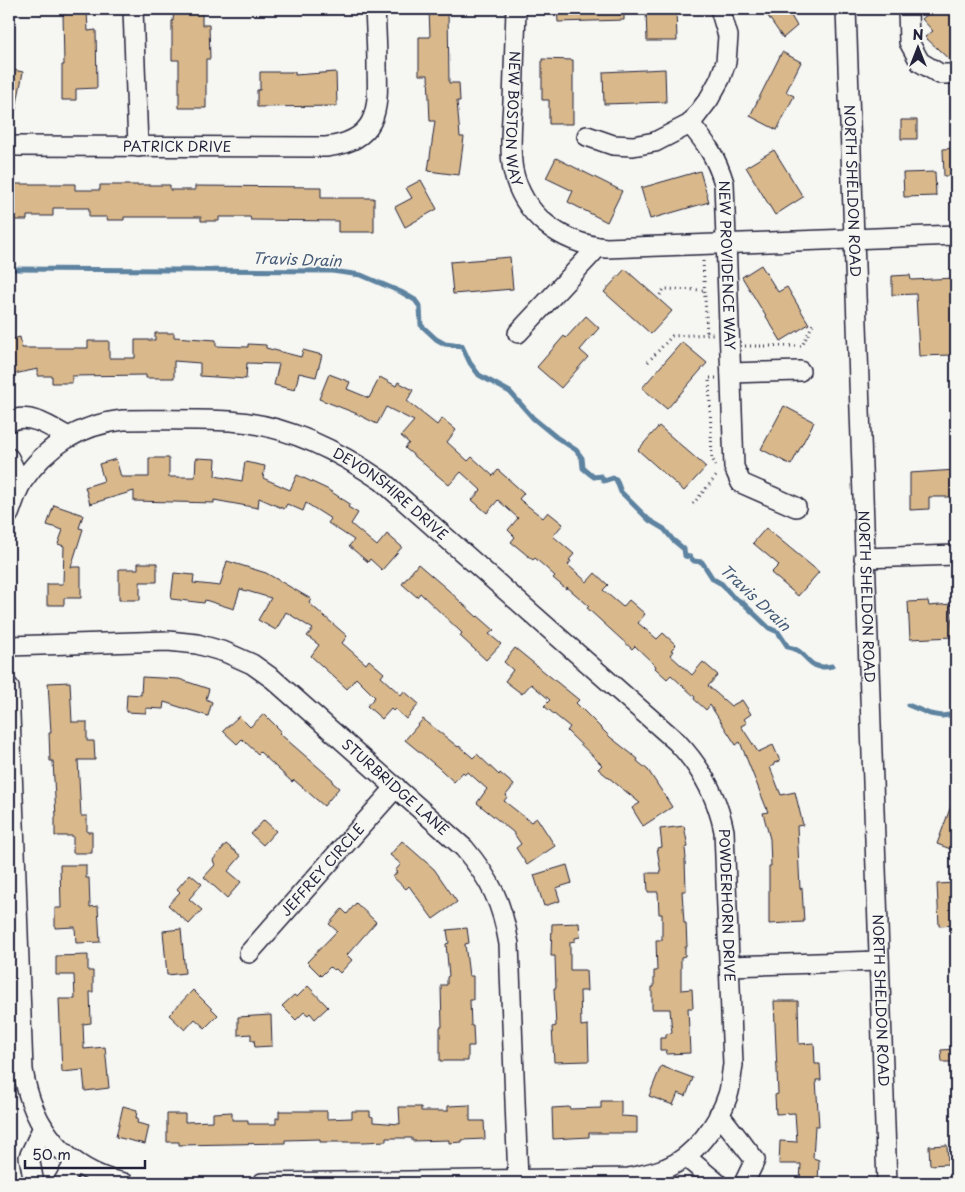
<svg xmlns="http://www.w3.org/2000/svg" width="965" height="1192" font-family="'Playpen Sans',sans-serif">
<rect width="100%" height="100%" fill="#f6f6f2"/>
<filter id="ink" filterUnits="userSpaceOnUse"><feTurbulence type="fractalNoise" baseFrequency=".02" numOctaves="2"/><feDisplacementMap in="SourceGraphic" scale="10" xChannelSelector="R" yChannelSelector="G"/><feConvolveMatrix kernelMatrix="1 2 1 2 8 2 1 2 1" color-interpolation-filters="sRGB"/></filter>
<g filter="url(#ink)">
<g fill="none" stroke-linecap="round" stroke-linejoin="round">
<path stroke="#5d83a0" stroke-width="5" d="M9,269L332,271L361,275L401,292L415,300L420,307L421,325L436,339L445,344L462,346L470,363L479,375L510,392L533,418L556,437L576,450L582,458L583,468L590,474L594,477L601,476L604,481L613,478L616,479L621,492L649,520L664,529L673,540L684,549L685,556L690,557L694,561L702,562L713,579L722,584L733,597L743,603L769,628L778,632L788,647C809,650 805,672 832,666
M908,705L930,714L942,716L956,714"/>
</g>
<path fill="#d9b98c" stroke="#22223b" d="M174,9H202V25H209L210,59H206V108H179V60H172V21H173Z
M429,9H448L449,83H459L460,101H457L460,137H464L459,175L428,171L435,121H430L428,75H419V37H430Z
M557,9H624V20L558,22Z
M646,9H676L677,41H647Z
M763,9H787L797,26L783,38Z
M925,9H956V63H953L925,37L933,31L922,19L928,14Z
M87,11L88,31L96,30L97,88L76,89V100H62V65H64L63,12Z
M782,52L801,62L786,92L794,96L777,130L750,116Z
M542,59L573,60V124H549V100H542Z
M9,69L23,72L15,114H9Z
M665,69L666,102L604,104L603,72Z
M260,72H295V75L336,72L337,106L257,107V90H260Z
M901,120H917V139H901Z
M956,148V176H944L943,149Z
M774,150L803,197L775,215L746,167Z
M556,158L622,191L607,222L568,202L573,191L546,178Z
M700,171L709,202L650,219L641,188Z
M935,172L936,196L904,197L903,173Z
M421,180L437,209L405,227L395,207L412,198L406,188Z
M9,184H75V190H100V185H170V190H195V186L321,187V198H374V232H338V221L251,220L250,217H219V221H201V217H124V220H107V217H89V208H53V216H27V220H9Z
M510,257L513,289L453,294L450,262Z
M761,265L778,292L787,287L809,324L781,341L742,277Z
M625,269L672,311L651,334L604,292Z
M910,275L911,280L956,278V307H952V355L919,356L916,294L892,295V276Z
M586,316L599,328L580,350L588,357L561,388L537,367L564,336L566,338Z
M155,333H174V337L216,340V346L248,347V344L266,345V348L301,357L303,350L322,355L316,377L299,373L295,390L274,385L279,364L247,363L246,379L200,376V363L174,361V378H146V375L72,376V383H52V376H38V369L9,375V340L20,337L22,348H88V341H109V358H135V340H155Z
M682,342L707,363L667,409L642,388Z
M329,374L350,382L347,389L369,398L380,377L396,386L398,382L413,390L407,401L437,425L442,418L456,430L447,442L468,461L472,457L493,476L498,470L524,493L519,499L543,518L548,512L563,524L553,536L574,554L569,560L571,561L568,565L587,582L595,573L608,585L603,590L623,607L629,600L645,614L638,623L657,639L663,633L676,645L671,650L673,651L670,655L692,675L703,662L718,675L708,686L731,706L742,700L751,714L744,719L747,723L741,726L758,752L773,745L780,761L774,763L775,765L770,767L781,795L795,792L803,825L797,826L800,889L802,888L804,922L769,924V866H771L770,839L763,813L768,812L740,742L736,745L710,705L706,710L694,699L695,697L671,675L667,679L655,668L656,666L635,646L632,649L587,608L589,606L567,587L566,589L553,578L555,576L535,558L533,560L511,542L515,537L508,530L518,518L498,500L487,513L472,500L481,490L461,472L449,485L405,448L409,443L401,436L414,421L386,407L377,424L355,413L319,399Z
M784,406L814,422L791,465L761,449Z
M659,426L706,467L684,491L638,450Z
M149,458H169V477H195L196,458L216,459L215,476L242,481L245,462L265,466L263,478L290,490L297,475L327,489L350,504L348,507L358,513L351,524L377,546L387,534L402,547L382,570L370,559L368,562L349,546L354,540L328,523L331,519L306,503L303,511L287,504L284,509L259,498L258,508L214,500V503L134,501V491L90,504L85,487L104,481L99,464L116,459L121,477H149Z
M956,470V497H929V509L910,510V473Z
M54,505L83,515L79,528L83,529L71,567H81V598H64V605H47V584H63L64,546L58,544L63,530L47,525Z
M766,528L819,572L798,596L771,573L779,565L753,543Z
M227,561L266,573L311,599L309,603L347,636L342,643L366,664L369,660L384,673L381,677L401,695L404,691L419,704L406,719L395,709L393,711L391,709L382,719L367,706L375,697L356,678L347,689L311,656L319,645L307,636L313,629L286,612L276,630L258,620L271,598L240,589L234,609L205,600L204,603L171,599L174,573L194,575L193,583L220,586Z
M138,563H157V582H140V600H119V569H138Z
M418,564L447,589L477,617L478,616L494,630L489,634L501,644L486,660L460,636L462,633L420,593L417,597L402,584Z
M928,601L929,606L951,604L953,637L910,639L908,602Z
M515,648L579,700L576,703L610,737L638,759L637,761L648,770L672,807L643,826L632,808L640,803L598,769L602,765L567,731L570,727L544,706L550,700L531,684L522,694L505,681L513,670L504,662Z
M142,677L179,679L209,689L206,699L212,702L208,716L164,702L163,709L146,708V713L126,712L127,694L141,695Z
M70,682L72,722H87V741H94L95,760H78L81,816H87V832H92V853H73V836H55V817H56L53,761H50L49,733H51L48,683Z
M264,714L281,731L279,733L333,780L332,782L339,788L324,806L294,780L292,782L260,752L258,754L242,739L237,744L223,731L239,716L250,727Z
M423,719L458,747L459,746L473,758L477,754L499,775L500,773L514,785L506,795L507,797L504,801L531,822L537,818L555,846L527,865L516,848L521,844L513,832L477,803L487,789L468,772L465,774L463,772L454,782L439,768L405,740Z
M955,795H956V851L937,844Z
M264,820L276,831L263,845L251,834Z
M684,826L688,847L685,848L686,859H685L686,891H682L684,923H686L687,947H685V956L681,957V990L692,989L693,1008H688L690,1053L666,1054L667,1050H660V1038H666V1034L672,1033L670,1009H652V987H654V971H657L656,940H662V914H659L658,892H648L647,873H661L657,848L662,847L660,829Z
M402,841L434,869L457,902L433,919L409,886L406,889L393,877L397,872L395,871L401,864L390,855Z
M226,844L241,856L228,871L241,882L227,898L204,877L215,865L213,860Z
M60,865H86V878H89L90,907L98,906L100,942L76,943L75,927L55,928V908H61Z
M567,865L572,883L556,888L560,901L544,906L534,875Z
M190,874L202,884L189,899L202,910L189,924L168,905L180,892L177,889Z
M956,883V925L939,926L937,884Z
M356,903L376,922L347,955L352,960L340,973L336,969L333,970L330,967L321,976L307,962L337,931L329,924L342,909L347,914Z
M579,923L580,937L575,938V941L570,942V970H586L587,991H580L581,1026L588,1025L589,1061L554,1062L552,1027L556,1026L554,988H556L555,956H551L552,924Z
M467,928L469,943L465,944L469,976H473V1000H470L471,1026H473L474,1046H468V1061H440V1027H442L441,985H447V977L449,976L446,944L449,943L447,930Z
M181,929L185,973L167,975L163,931Z
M88,955V971H93V992H90L91,1023L83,1024L84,1049L105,1047L109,1088L85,1091L83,1070L62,1072L59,999H75L74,975H56V956Z
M308,986L328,1007L315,1019L310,1013L308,1015L304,1012L296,1020L282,1006L294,995L297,997Z
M193,990L218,1015L205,1028L195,1019L185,1030L169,1015Z
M774,1001H798L799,1044L814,1043L815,1064H820L821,1080H816L819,1126H815L813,1158L819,1160L818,1183L800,1182L801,1164H779L780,1141L797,1142L795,1113L776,1114L775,1095L778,1094Z
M271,1015L272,1046L255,1047L254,1040H251V1034L238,1035V1017Z
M956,1049V1062H942L941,1050Z
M661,1066L693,1078L686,1096L678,1093L673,1105L649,1096Z
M601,1101H621V1116L637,1117V1133H589V1137L553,1139L552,1108L569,1107L570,1109L601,1108Z
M470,1105V1121H484L485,1139L462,1140V1142L449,1143V1140L412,1141V1138H386V1141L364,1142H320V1139L285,1140V1143L179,1145V1142H167V1114H185V1122L213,1121V1113L232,1112V1120H248V1124H276V1118H279V1111H327V1119L352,1118V1111H370V1116L373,1117V1122L400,1124L399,1107H421V1111H448V1106Z
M123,1106L137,1110L136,1118H138L137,1123L149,1126L145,1144L116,1137Z
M947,1145L948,1164L930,1165L929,1146Z"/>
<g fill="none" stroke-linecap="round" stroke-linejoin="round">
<g stroke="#22223b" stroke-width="22">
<g id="minor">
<path d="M133,9L138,147"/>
<path id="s1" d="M516,9C515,39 514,70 513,101C512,123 509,148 513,170C523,216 561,243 606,248L956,235"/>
<path id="s2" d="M846,9L887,1183"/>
<path d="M908,9L909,42L920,62L940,74H956"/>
<path id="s3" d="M690,124C707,144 716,157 724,183L734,467L741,483L796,507"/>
<path d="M587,136L613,145L633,146L655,142L690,124L709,99L720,79L726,62L728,36L720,9"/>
<path id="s4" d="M9,146L326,147C377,141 379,111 377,68C377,48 376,28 375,9"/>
<path d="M518,333L598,247"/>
<path d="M731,373L800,371"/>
<path d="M9,422C28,411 51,427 68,437"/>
<path d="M9,458L21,484"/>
<path id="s5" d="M9,514C13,504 16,492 22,482C46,446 80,425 123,420C159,420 195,419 230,421C286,424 337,450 382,481L677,742C702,768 717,796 724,831L733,1065C731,1075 731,1086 728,1095C719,1123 694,1157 666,1168C655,1173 641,1175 629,1178L262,1183"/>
<path d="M864,558L956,555"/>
<path id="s6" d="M9,646L168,641L197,644L225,652L252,664L273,679L464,848C491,880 502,903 509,944L518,1180"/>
<path d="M9,687L23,1070C32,1128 66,1170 124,1183"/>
<path id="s7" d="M249,953L396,787"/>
<path d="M729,966L879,961"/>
<path d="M719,1114L755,1160L744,1183"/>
<path d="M686,1157L717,1183"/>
<path d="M34,1183L29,1157L43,1127"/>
<path d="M63,1183L75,1162"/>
</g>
</g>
<path stroke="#22223b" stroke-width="3" stroke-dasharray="1 4" stroke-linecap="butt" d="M703,261L707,334
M660,295L664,289L705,290
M745,346H802L814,322
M648,362L672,336L713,334
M716,378H709L712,458L716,466
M693,504L718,474"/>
<use href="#minor" stroke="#f6f6f2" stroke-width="19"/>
</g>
</g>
<g text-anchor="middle" stroke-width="4" stroke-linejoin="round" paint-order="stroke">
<g font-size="14" fill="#22223b" stroke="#f6f6f2">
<text dy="5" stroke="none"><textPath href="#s1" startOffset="110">NEW BOSTON WAY</textPath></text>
<text dy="5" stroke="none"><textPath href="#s4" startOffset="168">PATRICK DRIVE</textPath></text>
<text dy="5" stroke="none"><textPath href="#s2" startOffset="182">NORTH SHELDON ROAD</textPath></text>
<text dy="5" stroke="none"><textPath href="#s3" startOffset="151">NEW PROVIDENCE WAY</textPath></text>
<text dy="5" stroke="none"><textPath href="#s5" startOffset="444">DEVONSHIRE DRIVE</textPath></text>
<text dy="5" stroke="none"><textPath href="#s2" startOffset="588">NORTH SHELDON ROAD</textPath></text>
<text dy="5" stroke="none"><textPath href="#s6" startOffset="436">STURBRIDGE LANE</textPath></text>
<text dy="5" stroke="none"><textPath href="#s7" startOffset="111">JEFFREY CIRCLE</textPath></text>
<text dy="5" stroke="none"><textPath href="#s5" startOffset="1000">POWDERHORN DRIVE</textPath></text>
<text dy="5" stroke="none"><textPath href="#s2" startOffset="992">NORTH SHELDON ROAD</textPath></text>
</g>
<g font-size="15" font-style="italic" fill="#445a76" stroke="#f6f6f2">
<text transform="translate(297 260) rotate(2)" y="5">Travis Drain</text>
<text transform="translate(755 598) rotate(43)" y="5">Travis Drain</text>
</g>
</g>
<rect width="965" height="1192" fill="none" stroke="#f6f6f2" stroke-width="30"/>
<rect x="15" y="15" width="935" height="1162" fill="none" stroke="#22223b" stroke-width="2" filter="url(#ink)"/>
<g transform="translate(918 48)" stroke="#f6f6f2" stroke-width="4" paint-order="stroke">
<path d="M0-4L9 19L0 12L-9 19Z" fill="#22223b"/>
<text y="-8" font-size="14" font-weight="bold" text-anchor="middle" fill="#22223b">N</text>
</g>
<path d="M25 1160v8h120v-8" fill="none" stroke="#22223b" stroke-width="2.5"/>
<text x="32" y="1160" font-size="15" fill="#22223b" stroke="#f6f6f2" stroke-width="4" paint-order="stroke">50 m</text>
</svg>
